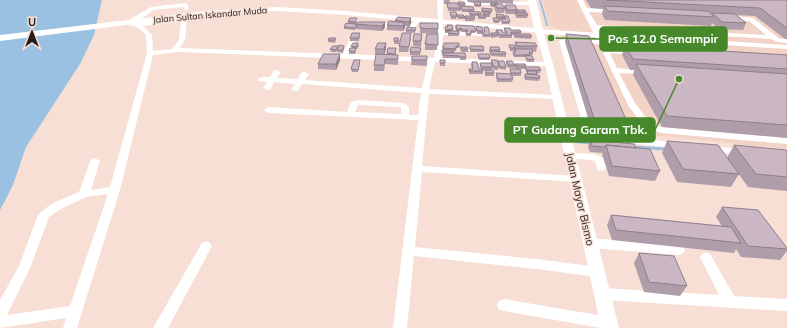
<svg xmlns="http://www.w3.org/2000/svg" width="787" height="328" font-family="Mulish,sans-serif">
<rect width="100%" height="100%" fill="#f7dfd5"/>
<path fill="#f2d3c5" d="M542,0H787V149L583,128L560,30L550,26Z"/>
<path fill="#9ac1e1" d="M0,0H102L94,35L80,64L26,147L13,185L0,210Z"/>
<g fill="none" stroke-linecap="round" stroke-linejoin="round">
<path stroke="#9ac1e1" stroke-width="2" d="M540,0L547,25"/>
<path stroke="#9ac1e1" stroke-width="3" d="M574,138L579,142L592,143
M632,147L666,149"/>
<path fill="#fff" fill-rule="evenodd" d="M437,0H443V31L482,32L485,34L482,36L443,35L441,58L549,62L553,64L549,66L435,62L429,89L556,95L560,97L556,99L429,94L422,166L575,176L580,179L575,182L422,172L415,247L537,259L597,267L602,268L604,272L602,276L597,277L537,269L414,256L407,328H393L418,120L268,113L264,110L268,107L347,112L351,102L358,100L404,103L409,107V115H418L421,93L302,84L298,91H295L291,89L295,84L274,82L270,90H267L263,88L267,82L259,81L258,79L262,77H270L274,70H277L281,72L277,78L298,79L302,72H305L309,74L305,80L422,88L428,62L178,52L153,55L120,190L77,328H63L66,318L0,328V300L19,266L38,215L51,204L79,192L91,159L95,158L100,161L91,190L110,187L147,53L146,35L137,27L130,25L129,20L151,7L185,3L188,5L189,10H185L183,7L154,10L135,23L200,16V18L187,20L185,40L180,48L342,54L349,41L352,39L355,41L349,54L434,58L438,20ZM181,22L179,40L172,49L153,51L152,35L143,26ZM358,105L399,107L401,108V114L355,112ZM108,194L70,306L7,315L31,266L49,217L59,210L86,197Z
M461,0L511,2L533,1L536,3L533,5H467Z
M577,0H583L587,8L618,10L619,11L616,13L589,12L597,25L766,35L749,21L725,18V16L727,15L753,18L780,39H787V43L777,42L771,39L599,29L608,49L635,51L638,53L635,55L610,53L617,68L648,71L652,73L648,75L619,73L635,103L650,123L662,127L787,138V144L661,133L644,127L628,105L599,44L567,42H566L590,124L586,127L583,126L559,41L567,38L597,40Z
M416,19L421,20L415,27L410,29L371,26L368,24L371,22L410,25Z
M564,129L679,143L684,146L679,149L561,134L559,132L561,130Z
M709,146L743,149L748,152L743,155L706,151L704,149L706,147Z
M570,153L594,154L603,158L607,168L602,171L598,170L595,162L592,160L567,158L565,156Z
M590,238L679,245L683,247L685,250L683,253L679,255L590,248L586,246L584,243L586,240Z
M206,241L210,243L212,246L168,328H153L202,243Z
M706,252L710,254L734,296L787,299V311L602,300L597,298L595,294L597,290L602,288L719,295L700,257L702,254Z
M504,299L609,317L614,318L616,323L613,328H601L504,311L499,309L497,305L499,301Z"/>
<path fill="#fff" fill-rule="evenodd" d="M536,29L787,45V49L544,34L553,64L619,328H601L545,64L535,31Z"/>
<path fill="#fff" fill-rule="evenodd" d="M528,0H536L543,31L542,33L346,15L278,11L205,15L0,41V35L205,11L278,7L346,11L534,28Z"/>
</g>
<path fill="#af9da9" d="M444,0H450L449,3L458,4V2L465,4V7L474,10V12L481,14V15H483V13H481L482,8L492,11L491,14L490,13V17H486V19H478V16H470L469,12H462L461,7H460L461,8V11H448L447,4H444Z
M467,0H513V4L497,3L504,8L505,5L517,10L526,12V13L528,15L527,18H516L515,14H506L504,10V13H496L494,7H491L490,5V3H480L481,5V7H475L474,5V3L468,2Z
M586,0H787V39H785L755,16L736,15L746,23L743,30L719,29L712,23L711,26L605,20L602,14L603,9L591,8Z
M450,12L457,16L456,19H451Z
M496,14L504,17V16L510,22L509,24H502L501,21V20H499V23H494L493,20V18H496Z
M457,15L475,18L474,21H465V19H458Z
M411,18V23L409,27L405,26L403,31L387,30V25L395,22V20Z
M348,21H357L355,24H356L358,22L385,27L382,31L356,29L355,30L344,29V27L348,23Z
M420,23H438V34L420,33Z
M447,25L453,29L452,31H456L455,27L456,25L476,31L475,33H471V36H466V32H461V30L458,31L459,36H448V32L445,33V27H447Z
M476,26L483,31V32H484V27L490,35V37H483L482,34H477Z
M504,28L521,32V34L532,36L531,39L515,38L514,36V35H512V38H499L498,36L497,37L491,38L490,35L491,33H495L496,30L503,33H505L504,30Z
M406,30H416L415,33L406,32Z
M422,34L421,47L413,46V41Z
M438,34L437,50H425V44Z
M566,34L628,124L624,133L592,131L565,42Z
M360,36L359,41H350V38Z
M329,38L336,40L335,43L328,42V40Z
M394,38H398L399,44H394Z
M411,38L408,52H399V46Z
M515,42L537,46L536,52L533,51V55H530L534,60V62H527L525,57H514L513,55V52H514V51H510L509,47V45L515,47Z
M358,43L359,46L357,49H356L355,54H349V51L352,48L351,46Z
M444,43L459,46V48H456V51H454V53L466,57V60H460V58H443V55H442V52L443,46H444Z
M625,45L787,55V138L662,127L633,75L634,70H630L622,55Z
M338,46V48H344L343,53L337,52V50L336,52H331L330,49Z
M470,46L484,50V52H470Z
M460,47L468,49V52H461Z
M490,47L500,50V51L506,54V57L491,56L489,50Z
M386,48L384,55H387V53L396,48L395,55H398V65L385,64L384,71H374V65L381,54H375V49Z
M421,48L420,55H410V52Z
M478,54L490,58L489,60H479L478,57Z
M412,56H427V66L411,65Z
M340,60L336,70L318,69V64Z
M360,60V63L358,72H352L351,69Z
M440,60L445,63V66H440Z
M491,60L498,63V61L506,67V70L499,69L498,66V70H494L493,67L492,70H483V74H469V69H472L471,65L472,62L479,69H481L480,66V63H491Z
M506,61L515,65L526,66V67L541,70L540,73H537V75L540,78L539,81L525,80L524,77L525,74H527L525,69H520L521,73V76H512L513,79L512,82H497L496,76V73L510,74V69H515L514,67V68H508L506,64Z
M485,70L494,73V76H485Z
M590,140L636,148L660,171L655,181L609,176L602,154L603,153L590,152L588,147Z
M667,141L739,174L731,187L677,182L662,153Z
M734,145L787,151V191L748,187L727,158Z
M722,207L787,248V251L780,260L741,257L736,249L734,253L612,240L607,225L611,215L722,226L716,217Z
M639,253L687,286L680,296L644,292L634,263Z"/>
<path fill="#8e7f89" d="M411,18V23L409,27V22Z
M385,22V27L382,31V26Z
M405,23V28L403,31V26Z
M461,28V30L457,32V30Z
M453,29L452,31L445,33L446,30Z
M386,43V48L384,55V49Z
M340,54V60L336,70V64Z"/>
<path fill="#cbb6c4" stroke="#8e7f89" d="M606,0H787V28L760,8Z
M458,2H464L465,4H459Z
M474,2H480L481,5H475Z
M447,3H457L461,8H448Z
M490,3H497L498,4H495V5H492Z
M495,4H502L505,8H497Z
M505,5H515L517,10H507Z
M461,6L473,7L474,10H462Z
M604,6L708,11L714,17L608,11Z
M482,8L492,9V11H482Z
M517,10H525L526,12H517Z
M469,11L480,12L481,14H470Z
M450,12H456L457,16H451Z
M483,12H489L490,14H484Z
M515,13H527L528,15H517Z
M712,13L735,14L746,23L722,22Z
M496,14L504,15V17H497Z
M457,15H463L465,17H458Z
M478,15H485L486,17H479Z
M465,16H474L475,18H465Z
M504,16H508L510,22H503L501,18L506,19Z
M398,17L411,18L409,22L395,20Z
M350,18H357L355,22L348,21Z
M493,18H498L500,21H494Z
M389,21L405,23L403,26L387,25Z
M358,22H385L382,26L355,24Z
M346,23L356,24V27L355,28L344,27Z
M420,23H438V29L420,28Z
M447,25H452L453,29L446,30L445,27H448Z
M456,25L474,26L476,31H471V34H466V31H468V30H462L461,28L457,30Z
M476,26L482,27L483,31H477Z
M407,27L416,28L415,30H406Z
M484,27H488L490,35H483L482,32H485Z
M504,28H510L511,30H520L521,32H511L512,35H500L496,30H502L503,33H507Z
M448,31H459V34L448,33Z
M352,33H360L358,38H350Z
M402,33H411L409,47L399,46Z
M491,33H497L498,35H492Z
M414,34H422L421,41H413Z
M427,34H438V45L425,44Z
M514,34H530L532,36H515Z
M566,34L589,36L628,124L595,121Z
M329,38H336L335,40H328Z
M394,38H398L399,41H394Z
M515,42L535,43L537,46H517Z
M353,43H358L357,47L351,46Z
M378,43H386L384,49H375Z
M444,43H459V46H456V49L443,48V46H444Z
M339,45L344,46L343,50H337Z
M509,45H514L515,48H510Z
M625,45L787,55V69L633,59Z
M333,46H338L336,50L330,49Z
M470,46H483L484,50L470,49Z
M411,47L421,48L420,52H410Z
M460,47H467L468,49H461Z
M490,47H499L500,50H491Z
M350,48H356L355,52L349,51Z
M388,48H396L395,54L387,53Z
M515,49H532L533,52H529L530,55H514L513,52H516Z
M442,50H453L454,52H442Z
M490,51L505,52L506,54H491Z
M443,53H465L466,57H460V56L443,55Z
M323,54H340L336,64H318Z
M376,54L398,55V59H385L384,65H374Z
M478,54H489L490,58H479Z
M525,55L532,56L534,60L527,59Z
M412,56H427V60H412Z
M354,60H360L358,70L351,69Z
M440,60H445V63H440Z
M491,60H497L499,65L498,67H494Z
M498,61H504L506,67H500Z
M506,61H512L515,65H509Z
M472,62H477L479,69H483V71H469V69H473Z
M480,63H491L493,67H481Z
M515,64H525L526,66H516Z
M636,64L787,74V125L667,116Z
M525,67H539L541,70H527Z
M510,69H520L521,73H511Z
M485,70H493L494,73H486Z
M527,71H536L537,74H528Z
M496,73L511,74L513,79H498Z
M525,74L539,75L540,78L526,77Z
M590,140L634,144L636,148L606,145L605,147L592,146Z
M667,141L718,145L739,174L683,169Z
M606,145L650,149L660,171L612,166Z
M734,145L786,150L787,151V177L756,174Z
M722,207L758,210L787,248V249L748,246Z
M611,215L731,227L741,243L616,230Z
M639,253L674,256L687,286L649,282Z"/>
<g text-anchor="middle" stroke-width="3" stroke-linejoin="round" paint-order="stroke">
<g font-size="9" fill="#251d19" stroke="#f7dfd5">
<text transform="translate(210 15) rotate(-5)" y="3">Jalan Sultan Iskandar Muda</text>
</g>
<g font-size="11" fill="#251d19" stroke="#f7dfd5">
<text transform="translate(580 199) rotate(77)" y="4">Jalan Mayor Bismo</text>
</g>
</g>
<path fill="none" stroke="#47882b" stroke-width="1.5" d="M551 38L600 39M679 79L655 130"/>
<g fill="#47882b" stroke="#f7dfd5" stroke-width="1.5">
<circle cx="551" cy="38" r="4"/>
<circle cx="679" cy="79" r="4"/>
</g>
<g fill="#47882b" stroke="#47882b" stroke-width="1.5">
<rect x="600" y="27" width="127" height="24" rx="4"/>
<rect x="505" y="118" width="150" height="24" rx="4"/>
</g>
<g font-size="12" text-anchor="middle" font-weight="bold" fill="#fff">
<text x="663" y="43">Pos 12.0 Semampir</text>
<text x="580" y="134">PT Gudang Garam Tbk.</text>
</g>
<g transform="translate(32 32)" stroke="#f7dfd5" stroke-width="3" paint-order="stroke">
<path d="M0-3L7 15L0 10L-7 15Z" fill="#251d19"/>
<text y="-6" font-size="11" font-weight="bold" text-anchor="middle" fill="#251d19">U</text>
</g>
</svg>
